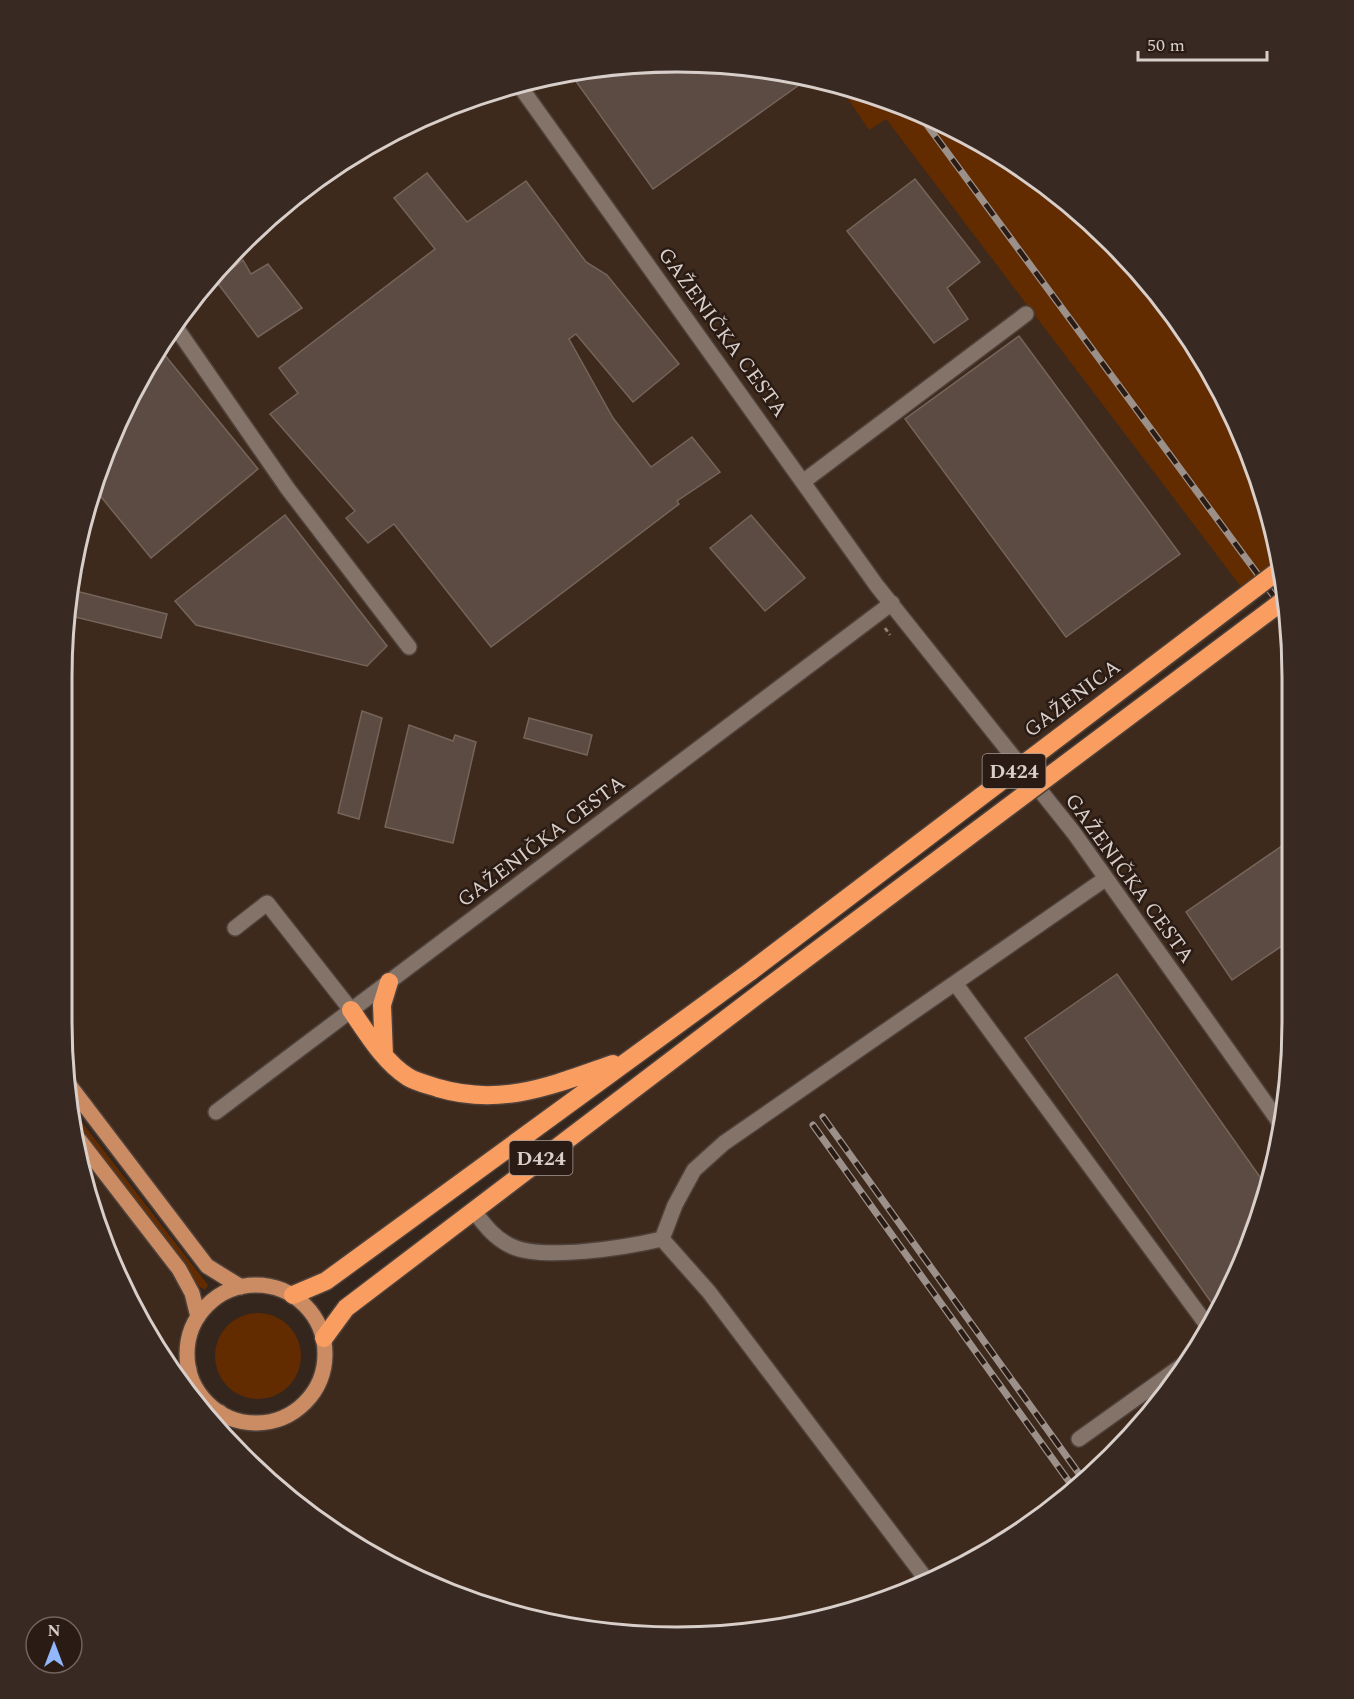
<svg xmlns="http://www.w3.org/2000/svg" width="1354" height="1699" font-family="Spectral,serif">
<rect width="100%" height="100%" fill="#34261d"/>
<path fill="#3e2a1d" d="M718,63L837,83L869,130L885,118L1256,604L1028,774L326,1281L293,1295L241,1287L207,1266L70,1086L62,1022L63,637L94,479L144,370L214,271L271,214L370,144L479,94L597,67Z
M1284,600L1291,636L1292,1022L1281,1142L1246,1258L1166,1396L1083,1485L984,1555L836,1617L677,1637L517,1616L369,1555L242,1457L144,1329L82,1181L77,1137L179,1269L198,1317L188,1342L187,1356L189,1369L200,1394L220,1412L232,1418L259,1422L285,1416L307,1401L315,1390L325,1365L324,1338L346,1308Z"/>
<path fill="#632c00" d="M837,83L950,125L1052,189L1140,271L1210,370L1260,479L1277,564L1242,588L886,119L869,130Z
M73,1111L208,1285L205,1290L198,1286L75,1123Z
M215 1356a43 43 0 1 1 86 0a43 43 0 1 1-86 0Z"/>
<path fill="#5b4b42" stroke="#75645a" stroke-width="1.5" d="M718,63L809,78L653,189L570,73L597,67Z
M427,173L467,222L526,181L586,262L607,275L679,364L633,402L576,334L569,339L613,418L651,467L692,437L720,472L677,501L679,504L491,647L394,524L368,543L346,518L355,511L270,414L298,393L279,368L435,249L394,198Z
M915,179L980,262L947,288L968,319L934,343L847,231Z
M243,260L251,274L268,264L302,308L258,337L216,281Z
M1019,336L1180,554L1066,637L905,419Z
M159,348L258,469L151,558L93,487L144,370Z
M285,515L387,646L367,666L196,625L175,601Z
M751,515L805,578L765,611L710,548Z
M72,590L167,614L161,638L67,615Z
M362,711L382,718L359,819L338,813Z
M529,718L592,735L587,755L524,738Z
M409,725L453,741L455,735L476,742L453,843L385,827Z
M1292,839V939L1232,980L1186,912Z
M1117,974L1267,1187L1246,1258L1216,1309L1025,1038Z"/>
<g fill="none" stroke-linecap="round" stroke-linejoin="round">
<g stroke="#4d413a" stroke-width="18">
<path id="minor" d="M519,85L877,586L1074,833L1282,1126
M175,326L288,489L409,647
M804,481L1026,314
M235,928L267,903L351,1010
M955,983L1207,1325
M216,1112L892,603
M473,1210C484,1224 493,1237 509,1245C540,1262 628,1247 662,1239L675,1205L694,1170L724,1143L1105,879
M662,1239L709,1292L926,1579
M185,1383L189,1369
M210,1416L220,1412
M1079,1439L1184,1364"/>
</g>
<g stroke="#4d413a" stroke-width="18">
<path id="major" d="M70,1086L207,1266L241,1287
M77,1137L179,1269L192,1293L198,1317
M187 1354a69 69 0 1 1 138 0a69 69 0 1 1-138 0Z"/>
</g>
<g stroke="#4d413a" stroke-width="21">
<path id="highway" d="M351,1010C367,1033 384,1062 408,1077C416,1082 429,1085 438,1088C502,1107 553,1085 613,1064
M384,1055L382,1005L389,982
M293,1295L326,1281L751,971
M324,1338L346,1308L768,987"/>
</g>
<path stroke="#8d817b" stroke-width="3" stroke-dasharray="4.5 3" stroke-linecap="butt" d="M885,628L890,635"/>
<use href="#minor" stroke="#847369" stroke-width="15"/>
<use href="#major" stroke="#cb8c64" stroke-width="15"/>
<use href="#highway" stroke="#fa9d61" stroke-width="18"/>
<g stroke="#9c918a" stroke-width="7">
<path id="rail" d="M919,114L1287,614
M823,1117L1085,1482
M813,1125L1075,1490"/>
</g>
<use href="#rail" stroke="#2a1c14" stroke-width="4.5" stroke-dasharray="14" stroke-linecap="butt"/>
<g stroke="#4d413a" stroke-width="21" stroke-linecap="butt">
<path id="highway-bridge" d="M751,971L1278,571
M768,987L1284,600"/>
</g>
<use href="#highway-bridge" stroke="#fa9d61" stroke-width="18"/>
</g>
<g text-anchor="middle" stroke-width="5" stroke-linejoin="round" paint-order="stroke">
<g fill="#2a1c14" stroke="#a49993" stroke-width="1.5">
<rect x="982.5" y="754" width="63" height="34" rx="4.5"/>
<rect x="509.5" y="1141" width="63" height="34" rx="4.5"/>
</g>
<g font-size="20" font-weight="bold" fill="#d9cfca">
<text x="1014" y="778">D424</text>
<text x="541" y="1165">D424</text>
</g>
<g font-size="21" fill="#d9cfca" stroke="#2a1c14">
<text transform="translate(723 332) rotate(54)" y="7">GAŽENIČKA CESTA</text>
<text transform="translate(1072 698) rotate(-37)" y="7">GAŽENICA</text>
<text transform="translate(541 841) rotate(-37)" y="7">GAŽENIČKA CESTA</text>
<text transform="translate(1130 878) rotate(54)" y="7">GAŽENIČKA CESTA</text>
</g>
</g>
<path d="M0 0H1354V1699H0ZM677 72H677A605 605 0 0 1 1282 677V1022A605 605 0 0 1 677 1627H677A605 605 0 0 1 72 1022V677A605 605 0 0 1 677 72Z" fill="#382a23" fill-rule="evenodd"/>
<path fill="none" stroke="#d9cfca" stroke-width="3" d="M677 72H677A605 605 0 0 1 1282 677V1022A605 605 0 0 1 677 1627H677A605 605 0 0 1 72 1022V677A605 605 0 0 1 677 72Z"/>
<g transform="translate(54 1645)"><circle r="28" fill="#2a1c14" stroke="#70645d" stroke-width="1.5"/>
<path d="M0-4.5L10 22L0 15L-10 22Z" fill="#92b7fd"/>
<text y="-9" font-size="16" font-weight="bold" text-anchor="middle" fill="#d9cfca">N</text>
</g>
<path d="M1138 51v9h129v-9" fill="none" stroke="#d9cfca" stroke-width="3"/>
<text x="1147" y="51" font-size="18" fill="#d9cfca" stroke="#2a1c14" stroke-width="4.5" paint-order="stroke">50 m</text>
</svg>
